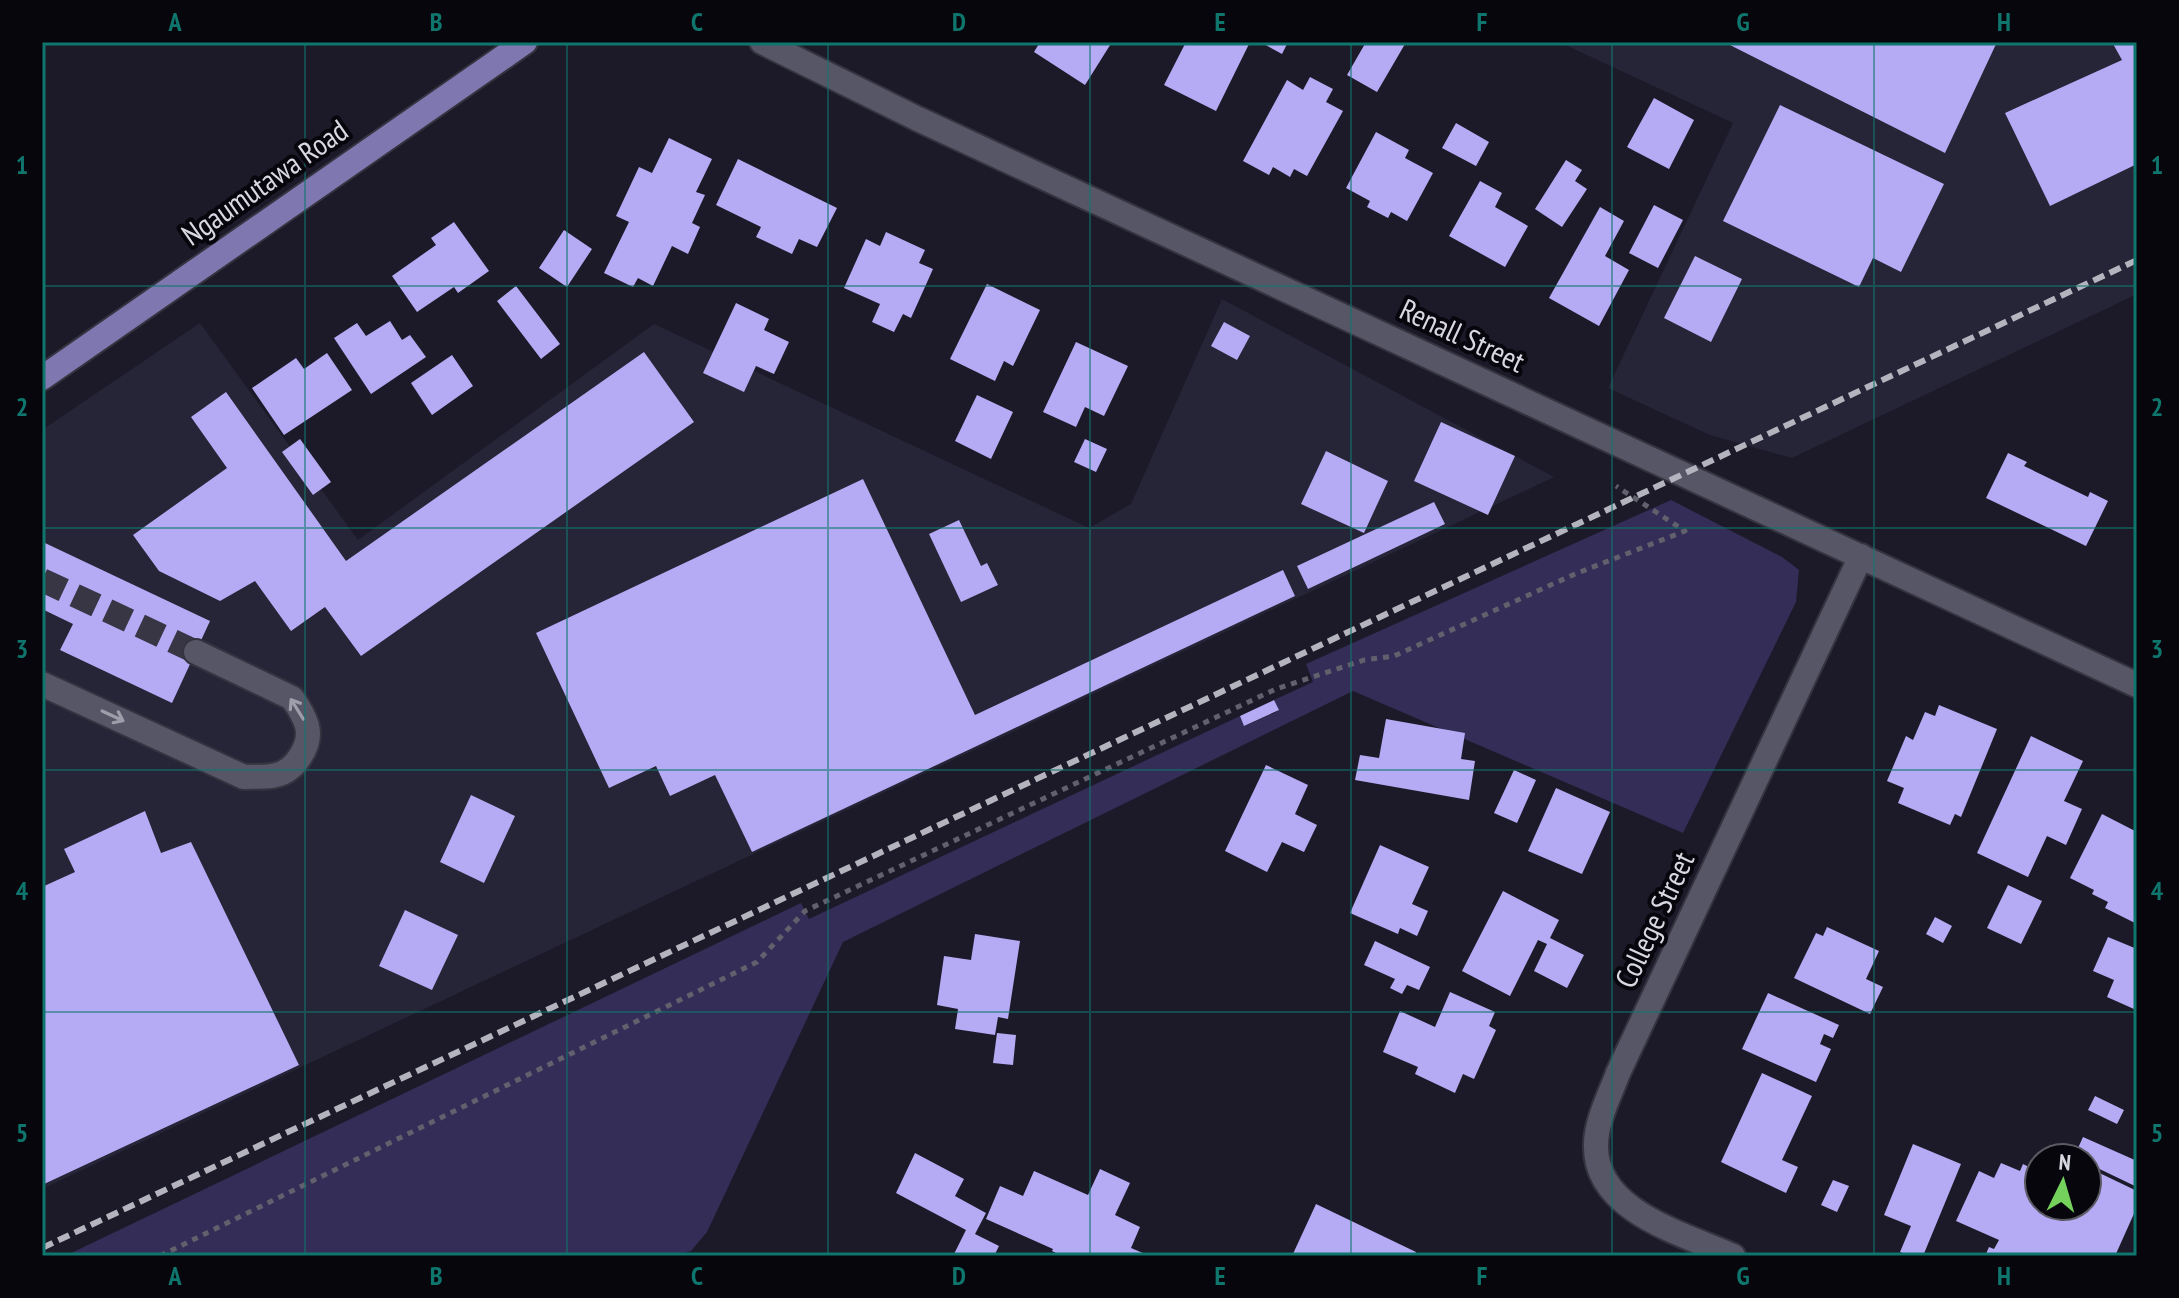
<svg xmlns="http://www.w3.org/2000/svg" width="2179" height="1298" font-family="'PT Sans Narrow',sans-serif">
<rect width="100%" height="100%" fill="#1c1a29"/>
<path fill="#262437" d="M1559,42H2137V294L1792,458L1710,435L1608,388L1733,123Z
M1222,299L1554,477L42,1189V430L200,323L358,540L654,324L1089,528L1131,504Z"/>
<path fill="#342d57" d="M1671,500L1782,557L1799,570L1796,602L1683,833L1353,691L843,942L707,1232L691,1251L675,1256H65L801,903L809,919L1240,716L1245,726L1278,711L1274,700L1313,682L1306,664Z"/>
<path fill="#b4abf4" d="M1040,42H1112L1085,85L1034,52Z
M1186,42H1250L1216,111L1164,85Z
M1260,42H1288L1282,54Z
M1366,42L1405,44L1377,92L1347,75Z
M1724,42H1997L1945,153Z
M2112,42H2137V164L2050,206L2005,113L2122,60Z
M1310,77L1333,89L1326,102L1343,111L1307,176L1294,169L1290,177L1273,167L1269,175L1243,161L1287,80L1303,90Z
M1654,98L1694,120L1669,169L1627,147Z
M1780,105L1944,184L1901,272L1873,258L1859,287L1723,221Z
M1456,123L1489,142L1476,166L1442,148Z
M1376,132L1409,150L1405,158L1433,173L1407,221L1391,212L1388,218L1367,207L1370,201L1346,188Z
M669,138L712,159L696,192L705,195L692,223L700,227L688,254L672,246L653,286L638,278L633,287L604,273L629,222L616,216L639,167L652,173Z
M738,159L837,208L817,247L799,239L792,254L756,237L761,227L716,205Z
M1566,160L1582,170L1575,181L1587,189L1562,227L1535,209Z
M1480,181L1502,193L1495,207L1528,226L1505,267L1449,236Z
M1654,205L1683,220L1658,268L1629,253Z
M1600,207L1624,221L1605,256L1629,270L1599,326L1549,298Z
M454,222L489,271L458,293L454,287L417,312L392,276L436,245L431,238Z
M564,230L592,249L567,287L539,268Z
M886,232L925,250L919,263L933,269L911,318L903,314L894,332L872,322L880,304L844,288L866,239L880,246Z
M1695,256L1742,279L1711,342L1664,318Z
M987,284L1040,310L1013,366L1004,361L995,381L950,359Z
M516,286L560,344L541,359L497,301Z
M736,303L769,319L764,330L789,342L774,374L756,366L744,392L703,373Z
M390,321L402,340L410,335L426,357L371,394L334,338L357,323L366,336Z
M1224,322L1250,336L1237,360L1211,346Z
M1076,342L1128,366L1104,416L1085,407L1076,427L1043,412Z
M644,352L694,422L361,656L325,607L291,631L255,581L220,601L159,571L133,535L227,468L191,417L226,392L346,561Z
M327,353L352,390L284,435L252,388L296,358L304,369Z
M452,355L473,386L432,415L411,383Z
M977,395L1013,412L991,459L955,441Z
M1441,422L1515,456L1488,515L1414,481Z
M300,439L331,482L313,495L282,452Z
M1085,439L1107,449L1096,472L1074,462Z
M1326,451L1388,481L1364,533L1301,504Z
M2008,453L2027,462L2024,466L2088,497L2090,492L2108,501L2086,546L1986,498Z
M863,479L975,715L1283,570L1295,596L752,852L715,775L670,796L656,766L609,788L536,633Z
M1434,502L1445,524L1308,589L1297,566Z
M959,520L981,566L987,563L998,585L961,602L929,534Z
M45,543L210,621L172,703L60,650L73,624L42,609V549Z
M1274,700L1279,710L1244,726L1240,716Z
M1939,705L1997,729L1961,817L1955,814L1950,825L1898,803L1904,788L1887,781L1906,736L1913,740L1925,712L1935,716Z
M1386,719L1465,733L1461,759L1475,761L1469,800L1355,780L1360,755L1379,758Z
M2031,736L2083,761L2064,801L2082,809L2066,845L2047,836L2028,877L1977,853Z
M1266,765L1308,785L1295,814L1317,825L1304,852L1282,842L1267,872L1225,851Z
M1514,770L1536,780L1517,823L1494,813Z
M1556,788L1610,812L1582,874L1528,851Z
M471,795L515,816L484,883L440,862Z
M145,811L161,853L191,842L299,1065L42,1185V887L75,872L64,849Z
M2102,814L2137,832V924L2105,908L2108,902L2092,894L2094,890L2070,878Z
M1380,845L1429,867L1412,904L1428,911L1417,936L1400,928L1398,934L1350,913Z
M2008,885L2042,901L2021,944L1987,928Z
M1503,891L1559,920L1550,938L1584,955L1567,988L1534,971L1547,944L1538,940L1510,996L1462,971Z
M405,910L458,935L432,990L379,966Z
M1935,917L1952,926L1943,943L1926,934Z
M1827,927L1879,951L1866,979L1883,987L1870,1014L1794,978L1816,933L1823,936Z
M975,934L1020,941L1008,1019L998,1017L995,1035L955,1029L958,1009L937,1005L944,956L971,960Z
M2108,937L2137,949V1003L2134,1009L2107,997L2114,980L2093,971Z
M1375,941L1430,967L1419,990L1407,985L1402,994L1390,988L1395,979L1364,965Z
M1450,992L1495,1012L1489,1026L1496,1030L1474,1079L1463,1074L1455,1093L1415,1074L1418,1067L1383,1052L1400,1011L1435,1027Z
M1768,993L1839,1025L1833,1038L1824,1034L1820,1044L1831,1049L1816,1082L1742,1049Z
M997,1033L1016,1035L1013,1065L993,1063Z
M1762,1073L1812,1096L1782,1160L1798,1167L1786,1193L1721,1162Z
M2095,1096L2124,1110L2117,1124L2088,1110Z
M2083,1137L2137,1161V1187L2087,1163V1158L2074,1157Z
M1913,1144L1961,1164L1923,1256H1911L1900,1252L1911,1226L1884,1215Z
M915,1153L964,1179L955,1196L986,1213L975,1234L999,1246L994,1256H953L966,1230L896,1193Z
M2001,1163L2020,1171L2023,1164L2039,1172V1186L2033,1200L2039,1202V1206H2087V1167L2137,1191V1207L2115,1256H1985L1989,1247L1994,1249L1999,1240L1956,1221L1979,1171L1994,1178Z
M1100,1169L1130,1183L1115,1215L1140,1227L1131,1248L1150,1256H1062L1052,1251L1053,1249L986,1219L1000,1186L1023,1196L1034,1171L1088,1195Z
M1833,1180L1849,1186L1837,1212L1821,1205Z
M1316,1204L1416,1252L1414,1256H1292Z"/>
<g fill="none" stroke-linecap="round" stroke-linejoin="round">
<path stroke="#383645" stroke-width="24" stroke-dasharray="24 12" stroke-linecap="butt" d="M42,580L196,652"/>
<g stroke="#35333f" stroke-width="28">
<path id="minor" d="M762,42L918,119L2137,685
M42,684L244,777C254,776 266,778 276,775C295,771 312,745 307,726C304,716 298,706 292,698L196,652
M1733,1256C1684,1234 1594,1211 1596,1145C1596,1121 1610,1095 1618,1073L1861,556"/>
</g>
<g stroke="#35333f" stroke-width="28">
<path id="major" d="M42,378L525,42"/>
</g>
<path stroke="#61606d" stroke-width="5" stroke-dasharray="6 6" stroke-linecap="butt" d="M160,1256L757,962L805,911L1276,689L1364,660L1394,656L1575,574L1685,531L1616,486"/>
<use href="#minor" stroke="#575667" stroke-width="24"/>
<use href="#major" stroke="#7f78b0" stroke-width="24"/>
<path stroke="#b4b4bf" stroke-width="6" stroke-dasharray="12 6" stroke-linecap="butt" d="M42,1248L2137,260"/>
</g>
<defs><path id="oneway-shaft" d="M-6 0H5M1.5-3L5.5 0L1.5 3" fill="none" stroke-width="1.6" stroke-linecap="round" stroke-linejoin="round" transform="scale(2)"/></defs>
<g stroke="#9e9eab">
<use href="#oneway-shaft" transform="translate(297 709) rotate(-122)"/>
<use href="#oneway-shaft" transform="translate(113 716) rotate(25)"/>
</g>
<path fill="none" stroke="#0f766e" stroke-width="2" stroke-opacity="0.55" d="M305,42V1256M567,42V1256M828,42V1256M1090,42V1256M1351,42V1256M1612,42V1256M1874,42V1256M42,286H2137M42,528H2137M42,770H2137M42,1012H2137"/>
<g text-anchor="middle" stroke-width="8" stroke-linejoin="round" paint-order="stroke">
<g font-size="30" fill="#d8d8e2" stroke="#07060c">
<text transform="translate(265 183) rotate(-35)" y="10">Ngaumutawa Road</text>
<text transform="translate(1462 336) rotate(25)" y="10">Renall Street</text>
<text transform="translate(1655 920) rotate(-65)" y="10">College Street</text>
</g>
</g>
<rect width="2179" height="1298" fill="none" stroke="#07060c" stroke-width="88"/>
<g transform="translate(2063 1182) rotate(5)"><circle r="38" fill="#07060c" stroke="#5b5a62" stroke-width="2"/>
<path d="M0-6L14 30L0 20L-14 30Z" fill="#74d25c"/>
<text y="-12" font-size="22" font-weight="bold" text-anchor="middle" fill="#d8d8e2">N</text>
</g>
<rect x="44" y="44" width="2091" height="1210" fill="none" stroke="#0f766e" stroke-width="3"/>
<g font-size="26" text-anchor="middle" font-weight="bold" fill="#0f766e">
<text x="175" y="31">A</text>
<text x="436" y="31">B</text>
<text x="697" y="31">C</text>
<text x="959" y="31">D</text>
<text x="1220" y="31">E</text>
<text x="1482" y="31">F</text>
<text x="1743" y="31">G</text>
<text x="2004" y="31">H</text>
<text x="22" y="174">1</text>
<text x="2157" y="174">1</text>
<text x="22" y="416">2</text>
<text x="2157" y="416">2</text>
<text x="22" y="658">3</text>
<text x="2157" y="658">3</text>
<text x="22" y="900">4</text>
<text x="2157" y="900">4</text>
<text x="22" y="1142">5</text>
<text x="2157" y="1142">5</text>
<text x="175" y="1285">A</text>
<text x="436" y="1285">B</text>
<text x="697" y="1285">C</text>
<text x="959" y="1285">D</text>
<text x="1220" y="1285">E</text>
<text x="1482" y="1285">F</text>
<text x="1743" y="1285">G</text>
<text x="2004" y="1285">H</text>
</g>
</svg>
